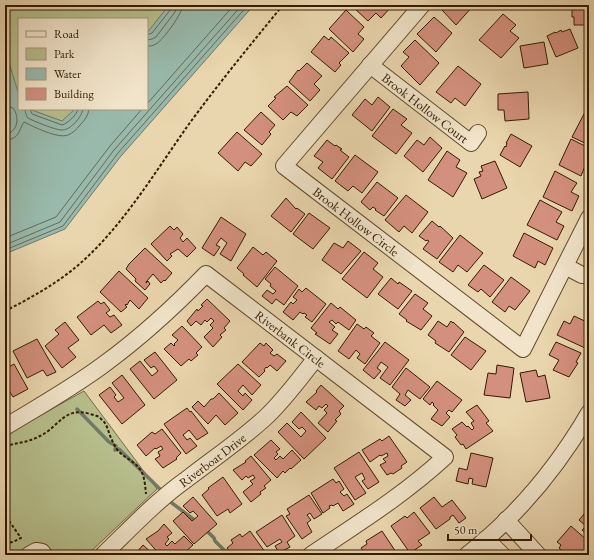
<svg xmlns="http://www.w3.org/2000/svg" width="594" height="560" font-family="'EB Garamond',serif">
<rect width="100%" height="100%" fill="#ead6ae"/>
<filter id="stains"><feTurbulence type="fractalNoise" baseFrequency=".005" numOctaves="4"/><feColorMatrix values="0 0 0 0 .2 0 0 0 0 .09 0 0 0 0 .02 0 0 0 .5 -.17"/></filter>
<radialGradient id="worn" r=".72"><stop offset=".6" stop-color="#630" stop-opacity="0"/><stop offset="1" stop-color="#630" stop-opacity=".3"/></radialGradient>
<path fill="#b6be8b" stroke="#756c46" d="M5,5H183L147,50V19H19V109H101L5,182Z
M84,391L157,489L87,555H5V435Z"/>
<path fill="#98b9ab" stroke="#707a67" d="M169,5H254L121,156L65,229L5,254V141L8,116L5,112V50L19,95V109H29L62,121L75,109H147V33Z"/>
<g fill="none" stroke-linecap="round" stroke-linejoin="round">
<path stroke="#666a56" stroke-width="1" d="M147,35L152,33L171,9L172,5
M147,40L152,39L156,37L175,12L177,5
M147,46C150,46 153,46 156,44C164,39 182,14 183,5
M147,104L234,5
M5,105L13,108C20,117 18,133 5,134
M25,109C25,112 26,115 28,118C33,121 56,130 61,130C70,131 82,117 83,109
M30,109L32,114L62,125C68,123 77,115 78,109
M5,140C20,139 18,131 24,122C34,127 58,139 68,135C73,133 77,129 80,125C85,120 88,116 89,109
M5,238L56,217L110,146L142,109
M5,245L60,222L114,150L242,5
M5,250L63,226L118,153L248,5"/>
<path stroke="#707a67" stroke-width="3.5" d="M77,409L109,442L116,446L115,450L119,449L163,492
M168,500L197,522
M206,530L214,538L215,541L229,555"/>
</g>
<path fill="#d4907e" stroke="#341b01" d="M355,5H391L392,6L381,18L376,13L368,21L353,7Z
M447,5H472L473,6L456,25L442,10Z
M572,5H589V25H574V17H572Z
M346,10L364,27L358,34L364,39L353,52L329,29Z
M503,14L516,25L510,31L519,38L501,58L479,40Z
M434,17L452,33L436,52L417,34Z
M570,29L578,48L556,57L547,36L555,32L556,33L561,30L562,32Z
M324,36L329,40L331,37L349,53L339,63L341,65L335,72L311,52Z
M415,40L439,63L420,85L401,66L409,57L403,52Z
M544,42L548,64L524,68L520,46Z
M307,63L322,76L314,84L320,90L310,101L289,82L298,70L299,71Z
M458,66L481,84L465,106L455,98L451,103L436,92Z
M287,86L308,105L297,116L291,112L283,120L268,106L276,98L274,97Z
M528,92L529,119L505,121L504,110H498V94Z
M378,97L390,107L372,131L352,115L365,99L372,105Z
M393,109L407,119L401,125L412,133L396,154L372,136Z
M261,112L275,125L269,132L271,134L262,145L244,130Z
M584,114L589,117V145L572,137Z
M237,132L262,154L251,166L245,162L238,171L218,153Z
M511,134L532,146L520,167L500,155L505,146L506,147L507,143H506Z
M430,137L442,148L423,172L404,156L417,140L424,145Z
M571,139L589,148V168L585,166L581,176L559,165Z
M327,140L335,146L336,145L342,149L340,150L349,157L332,179L318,168L323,162L314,156Z
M447,151L460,160L456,167L467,173L453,197L428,180Z
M355,155L378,172L362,193L353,186L348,191L335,181Z
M495,161L507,188L482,199L474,179L481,176L479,172L483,171L481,166Z
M555,171L577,183L571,192L579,196L572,211L543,197Z
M377,182L398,198L384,216L375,210L376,209L373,207L370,210L361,202Z
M406,195L428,212L412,233L404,226L399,232L385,220Z
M286,198L296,209L297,208L305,214L291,232L271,216Z
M540,200L562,212L556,222L564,226L557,240L527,225Z
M309,213L330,228L313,249L293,234Z
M221,217L246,234L231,261L220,254L227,243L221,238L216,245L220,247L214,256L202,248Z
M432,221L439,227L440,226L453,238L437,259L423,249L429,241L427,240L426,241L419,236Z
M170,226L174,230L177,227L183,234L180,238L183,242L187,238L196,248L187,257L178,249L170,254L172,256L167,261L151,244Z
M524,233L553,248L545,265L538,261L535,268L513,256Z
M460,235L483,253L467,272L458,265L453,272L439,262Z
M348,241L361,251L341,274L322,260L334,243L343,248Z
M253,247L263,255L266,252L277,261L257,287L243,275L244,274L237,268Z
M145,248L172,273L165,281L164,280L161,283L153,274L146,282V283L148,281L150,284L145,290L135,281L136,279L126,269L129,264Z
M364,252L378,263L373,269L383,277L367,298L342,279Z
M484,265L504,280L490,297L481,289L478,292L468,285Z
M275,267L298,286L284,305L276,299L272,304L262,296L267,290L273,294L276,291L270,286L271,284L265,279Z
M119,271L148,298L139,309L130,300L127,305L126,304L125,305L127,307L121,312L100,292Z
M511,277L530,291L515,310L509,306L505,312L492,302Z
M391,278L398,284L399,282L412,291L398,309L378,294Z
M306,288L326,304L312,322L305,317L307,315L304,313L303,314L300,312L293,320L283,312L291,302L293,304L297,300L293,297L299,289L302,292Z
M415,294L428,303L423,309L432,316L421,330L406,321L407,320L399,314Z
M207,299L230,321L224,328L226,330L220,335L222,337L213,347L204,337L213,328L210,325L214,321L211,318L207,322L205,320L201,325L196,321L191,326L187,321L197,309L198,311L203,306L201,305Z
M98,301L101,304L104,302L110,310L106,313L110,317L114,315L122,325L111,333L104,325L91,335L77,317Z
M331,303L338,309L340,307L356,320L349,330L338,322L336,324L332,320L329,322L335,327L332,330L338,334L330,344L315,334L317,333L311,328Z
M574,316L589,323V340L585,348L557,335L564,321L570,324Z
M438,321L447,327L451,321L453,323V322L464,332L449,352L435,343L436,341L428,335Z
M65,322L79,340L68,348L76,357L62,368L45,346L59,334L55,330Z
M357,324L364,329L366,327L374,333L371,336L380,343L365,364L357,358L360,354L356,350L349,359L338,351Z
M182,326L202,347L196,353L198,355L191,361L189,359L181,366L164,349L171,343L174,346L175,345L174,344L178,340L172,335Z
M465,337L486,351L471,370L451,355Z
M37,339L56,372L47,376L43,370L27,378L13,351Z
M385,342L409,360L390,385L380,378L388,367L381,362L377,368L381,371L374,379L363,370Z
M556,342L581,353L576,362L578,363L569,377L553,370L559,360L549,355Z
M260,343L264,346L266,343L273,350L270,353L274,356L277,354L286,361L277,371L270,365L267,368L266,367L264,370L265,371L259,377L242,362Z
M155,352L177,380L154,399L130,369L140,361L152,376L158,371L154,366L151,368L144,360Z
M14,364L28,389L13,397L6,386H5V369Z
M238,364L261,385L252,395L243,385L238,391L243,396L245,393L252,400L243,410L217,384Z
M497,365L514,368L510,398L484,395L488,373L496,374Z
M406,368L430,387L420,399L408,390L405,395L411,400L405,406L396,400L400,394L392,387Z
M536,370L538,377L545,375L550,398L526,402L520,373Z
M122,375L145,405L122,424L99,395L110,387L116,395L114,397L118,402L124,398L112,383Z
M437,381L462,400L452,412L449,410L446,413L450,417L442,426L431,419L438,410L433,405L434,404L432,402L430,405L423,399Z
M321,385L344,406L339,411L341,414L335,420L337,421L328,432L318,423L327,413L324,410L328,406L326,404L322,408L319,406L316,410L306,402L317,392L316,391Z
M219,393L238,413L225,425L216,415L208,424L192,407L198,401L204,407L211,399H213Z
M477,405L489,421L486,423L493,431L466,449L463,444L461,445L455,437L457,435L452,429L462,422L467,427L468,426L472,430L474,428L471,423L474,421L466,412Z
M187,408L190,412L191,411L208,433L197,440L189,430L183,435L187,440L190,438L197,446L186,454L164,424Z
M301,412L326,438L304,459L278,432L287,423L301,437L306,431L302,427L299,429L292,422Z
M162,429L181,453L176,458L177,459L163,468L155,459L160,456L158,452L163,449L161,446L156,449L155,448L146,456L137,445L152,432L155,434Z
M389,436L407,462L401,466L402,468L393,474L391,473L387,475L380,465L386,462L383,459L388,456L387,453L381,456L380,455L370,462L362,450L380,439L382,441Z
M271,440L280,449L276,452L278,454L274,458L276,460L280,456L283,459L292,450L301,460L291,469L290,468L285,473L283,471L277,478L254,455Z
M359,452L379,482L368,489L362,481L365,479L362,473L355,477L366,493L355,500L334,468Z
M471,453L493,458L486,487L472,484L473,479L469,478L468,484L456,481L459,468L467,470Z
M251,456L271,480L264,486L266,488L260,492L261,494L251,502L243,492L253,484L250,481L255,478L253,475L248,478L246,476L242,480L233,470L246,462L245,461Z
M223,477L242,504L230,513L228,509L217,516L202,495L209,489L208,488Z
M333,479L336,483L339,481L344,489L340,492L344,496L347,494L354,504L343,511L338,503L333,506L332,505L329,506L330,508L323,513L311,493Z
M309,495L322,514L314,519L310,513L307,515L311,520L307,523L312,532L302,539L286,516L290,514L287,509Z
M193,497L217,524L194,544L173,521L183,512L192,521L198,516L193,511L190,513L183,506Z
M434,497L442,507L452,500L466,518L459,523L453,515L450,517V519L436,529L420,508Z
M589,508V536L582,530L586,526L579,520Z
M414,512L430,533L418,541L422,545L410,553L391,526L405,516L407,518Z
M282,515L295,536L287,542L290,547L279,553L275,546L282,542L280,539L267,547L256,532Z
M164,524L172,533L167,537L169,539L165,544L167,546L172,541L175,544L184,536L193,545L182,555H160L146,539L158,531Z
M571,526L589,542V552L587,555H567L559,548L561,545L557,542Z
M250,531L265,552L261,555H257L255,554L254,555H232L227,548L233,543L231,540L240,534L242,537Z
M382,531L398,555H366L361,548L367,544L366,541Z
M143,545L154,555H137L136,553Z
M219,550L224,555H213Z
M353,551L356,555H346Z"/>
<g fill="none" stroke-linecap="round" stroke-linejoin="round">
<g stroke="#624a2c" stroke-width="18">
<g id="minor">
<path id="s1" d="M422,5L284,166L523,349L589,218"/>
<path id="s2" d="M370,65L471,143L478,133"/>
<path d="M565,266L582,275H589"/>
<path id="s3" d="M5,427C38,407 72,388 103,365C140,338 174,307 206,274L445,457C404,495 357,524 311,555"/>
<path d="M506,520L538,555"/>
<path d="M486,539L502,555"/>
<path d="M29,555L36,551L42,552L44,555"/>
<path id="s4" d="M103,555C130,529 156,501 187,479C214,458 241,440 266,417C285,399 300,378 316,358"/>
<path d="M467,555C517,516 557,468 589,413"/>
</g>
</g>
<path stroke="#341b01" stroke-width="2" stroke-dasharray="3 2" stroke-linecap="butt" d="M5,311C25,301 45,290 63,277C115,240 152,176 189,124C219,83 251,44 283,5
M5,446C17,443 29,442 40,436C59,427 64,406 90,414C94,415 99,416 101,419C108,424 108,433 112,440C113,443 115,446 116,448C122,457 133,460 139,468C145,475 145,486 146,494
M5,518L9,521L21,538L13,542L5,543"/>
<use href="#minor" stroke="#f1e4ca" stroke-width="16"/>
</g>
<g text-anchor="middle" stroke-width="3.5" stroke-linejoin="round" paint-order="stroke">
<g font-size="13" fill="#341b01" stroke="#f1e4ca">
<text dy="5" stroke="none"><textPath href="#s2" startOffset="70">Brook Hollow Court</textPath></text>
<text dy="5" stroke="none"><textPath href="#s1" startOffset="303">Brook Hollow Circle</textPath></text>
<text dy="5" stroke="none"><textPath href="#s3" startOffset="360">Riverbank Circle</textPath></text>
<text dy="5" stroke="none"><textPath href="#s4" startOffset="145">Riverboat Drive</textPath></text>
</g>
</g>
<rect width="594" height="560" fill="none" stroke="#ead6ae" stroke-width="20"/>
<rect x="6" y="6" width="582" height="548" fill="none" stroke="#341b01" stroke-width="2"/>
<rect x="10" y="10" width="574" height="540" fill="none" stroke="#341b01"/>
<rect x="18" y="18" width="130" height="92" fill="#f1e4ca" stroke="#a5947a"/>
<rect x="26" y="31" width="20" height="6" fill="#f1e4ca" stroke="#a5947a"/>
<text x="54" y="38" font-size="12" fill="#341b01">Road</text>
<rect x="26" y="48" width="20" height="12" fill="#b6be8b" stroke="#a5947a"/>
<text x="54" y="58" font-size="12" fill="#341b01">Park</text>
<rect x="26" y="68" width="20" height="12" fill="#98b9ab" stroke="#a5947a"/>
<text x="54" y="78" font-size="12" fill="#341b01">Water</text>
<rect x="26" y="88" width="20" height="12" fill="#d4907e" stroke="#a5947a"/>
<text x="54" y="98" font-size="12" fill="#341b01">Building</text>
<path d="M448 534v6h83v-6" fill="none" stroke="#341b01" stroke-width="2"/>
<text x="454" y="534" font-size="12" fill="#341b01" stroke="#f1e4ca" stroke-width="3" paint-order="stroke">50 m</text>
<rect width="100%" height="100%" filter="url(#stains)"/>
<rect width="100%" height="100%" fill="url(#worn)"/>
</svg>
